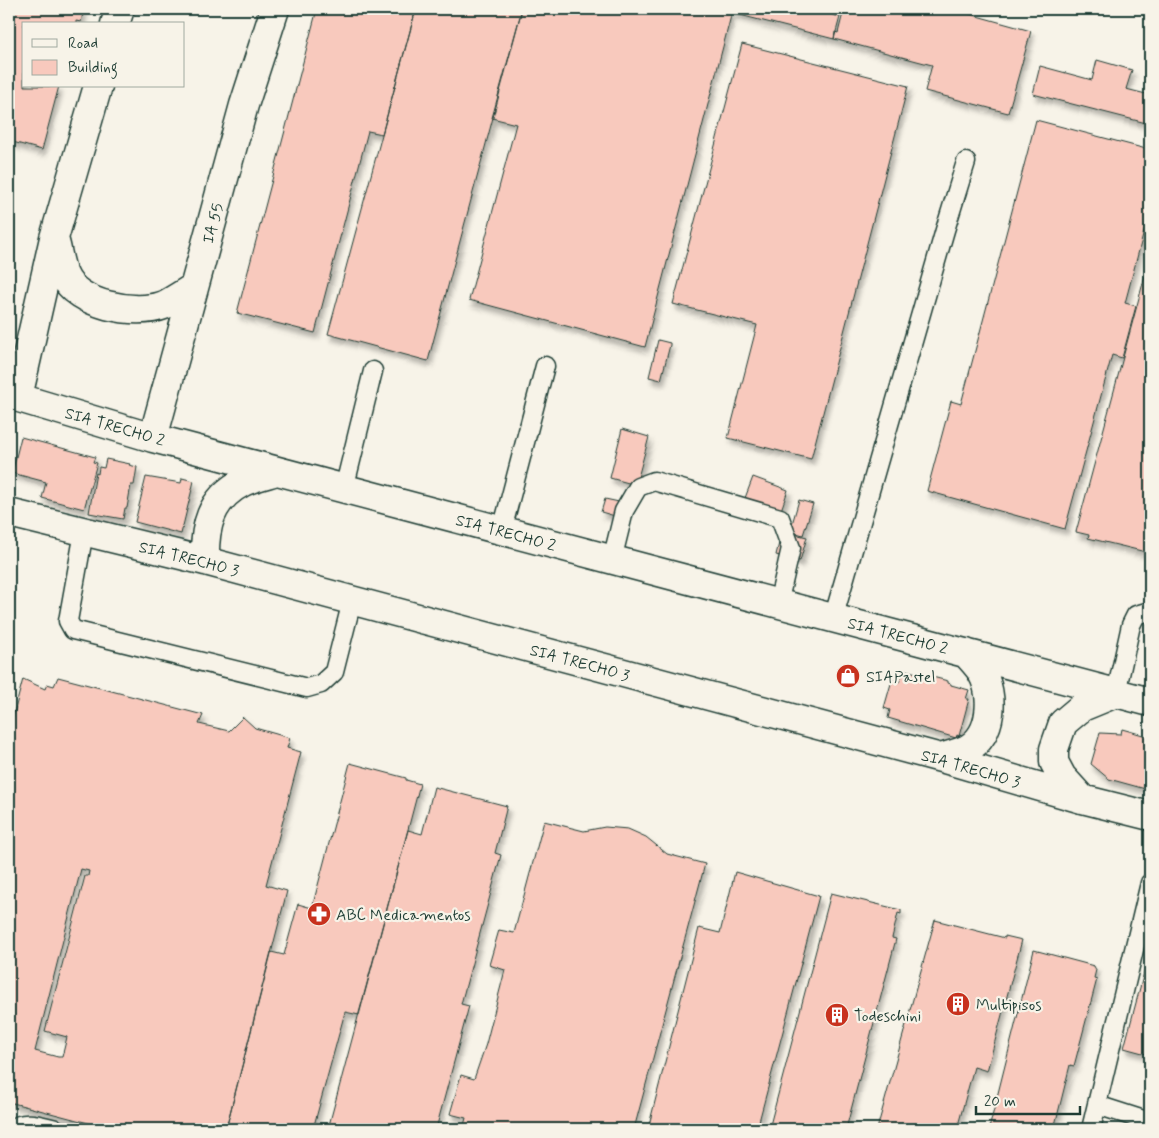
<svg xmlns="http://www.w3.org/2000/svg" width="1159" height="1138" font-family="Mynerve,sans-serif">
<defs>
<filter id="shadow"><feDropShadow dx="3" dy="5.5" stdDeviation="2.5" flood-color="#0004"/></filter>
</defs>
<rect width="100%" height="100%" fill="#f7f3e8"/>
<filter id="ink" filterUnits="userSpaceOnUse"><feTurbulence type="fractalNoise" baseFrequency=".02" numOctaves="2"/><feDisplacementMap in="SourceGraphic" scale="10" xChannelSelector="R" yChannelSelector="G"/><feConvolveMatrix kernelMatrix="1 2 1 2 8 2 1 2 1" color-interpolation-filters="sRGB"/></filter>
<g filter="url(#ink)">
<path fill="#f8c9bd" stroke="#1f3d34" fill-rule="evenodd" filter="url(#shadow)" d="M9,9H84L81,22L76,21V24H24V86H59L42,150L9,141Z
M317,9H416L382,134L368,131L315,333L237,313Z
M416,9H522L428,361L328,334Z
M522,9H719L732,12L645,347L469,300L516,124L492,118Z
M733,9H828L826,13L840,17L834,39L732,13Z
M844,9H967L966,13L1031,31L1008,113L925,91L932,65L834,39L835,32L838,33Z
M742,44L908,86L811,459L728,438L757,325L673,304Z
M1097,60L1132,70L1126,89L1150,95V124L1033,94L1040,66L1092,80Z
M1036,120L1150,150V209L1125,303L1136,306L1122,358L1112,355L1065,529L927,491L951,401L961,404Z
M1150,257V553L1088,538L1089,535L1076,532Z
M658,340L670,343V345L661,380L649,377Z
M622,429L649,437L636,485L610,478Z
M21,437L95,457L93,462L97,463L84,509L42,498L46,482L12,473Z
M106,459L130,464L129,465L137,467L134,485H131L127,508H125L123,519L89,513L96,473L98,474L99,467L104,468Z
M146,477L181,483L182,478L194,481L181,534L135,522Z
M753,477L788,490L778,519L742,506Z
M605,499L619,502L615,516L601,512Z
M799,500L813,504L803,535L790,531Z
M782,531L807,537L800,561L776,555Z
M905,670L948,681V683L951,684V685L969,690L966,699H969L959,736L957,735L956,738L888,718L890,710L884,708L892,680L899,682Z
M58,677L203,715L199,724L229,731L243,717L255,728L290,738L287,748L301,752L266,885L287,891L226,1129H111L9,1102V732L23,679L45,689L47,684L54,686ZM81,869L89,871L88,876H85L45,1031L67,1037L62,1057H58L35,1051Z
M1122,729L1150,737L1149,790L1109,779L1091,764L1100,733L1121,734Z
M350,763L406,778V780L420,784L359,1015L345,1012L313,1129H226L271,952L284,955L298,904L312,908Z
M434,787L507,806L495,853L501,855L461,1004L469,1006L436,1129H328L408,830L422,834Z
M544,821L584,831L605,827L628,829L646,837L667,854L705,864L634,1129H463L466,1118L450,1114L461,1075L474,1079L486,1044L505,970L489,965L499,930L514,933Z
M735,872L819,896L757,1129H648L699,928L720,933Z
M831,893L901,910V914L898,913L892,938L896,939L846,1129H769Z
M935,920L1005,938V936L1022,940L987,1071L974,1067L957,1129H877Z
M1034,950L1094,966L1096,970L1094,978L1097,979L1074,1066L1070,1065L1054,1129H989Z
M1150,950V1055L1124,1048Z"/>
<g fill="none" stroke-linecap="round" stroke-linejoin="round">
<g stroke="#1f3d34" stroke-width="21">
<path id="lane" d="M344,489L373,371
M502,530L545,366
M84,532L68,621L73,630L307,688L321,684L334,672L352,601
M612,560L624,511L638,487L654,481L780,518L791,548L778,604
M833,619L945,230L966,162
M1116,693L1131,625L1136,615L1146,612L1150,613
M1097,1105L1150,1122
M12,1129C24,1119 42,1126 56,1129
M1091,1129L1150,883"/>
</g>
<g stroke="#1f3d34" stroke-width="31">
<path id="secondary" d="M115,24L120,9
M55,242C58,252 59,265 64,275C76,305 136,316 164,305C174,300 184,293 194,287
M9,395L153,438L1150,702
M18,397L54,238L98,86
M153,438L244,105L275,9
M9,513L205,561L941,758L1082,799L1150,816
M205,561C204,527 210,499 243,482C253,477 265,475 276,471
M941,758C949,755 959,753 967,749C993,735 995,695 981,671C977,665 971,659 966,653
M1082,799L1062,777L1054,762V749L1063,723L1082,707L1116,693"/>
</g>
<use href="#lane" stroke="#f7f3e8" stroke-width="18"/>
<use href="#secondary" stroke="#f7f3e8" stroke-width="28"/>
</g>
</g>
<defs>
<g id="shop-disc" transform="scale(1.25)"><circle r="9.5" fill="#c8321e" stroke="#f7f3e8"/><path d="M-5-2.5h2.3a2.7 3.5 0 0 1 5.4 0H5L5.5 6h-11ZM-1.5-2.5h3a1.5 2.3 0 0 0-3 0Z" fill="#fff"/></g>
<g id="pharmacy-disc" transform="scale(1.25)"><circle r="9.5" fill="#c8321e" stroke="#f7f3e8"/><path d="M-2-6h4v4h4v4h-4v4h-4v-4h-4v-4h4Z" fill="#fff"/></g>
<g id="building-disc" transform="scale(1.25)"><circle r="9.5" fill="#c8321e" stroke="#f7f3e8"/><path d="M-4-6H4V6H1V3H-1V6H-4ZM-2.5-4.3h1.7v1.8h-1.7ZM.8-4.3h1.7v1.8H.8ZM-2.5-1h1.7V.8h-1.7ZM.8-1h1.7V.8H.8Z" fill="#fff"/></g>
</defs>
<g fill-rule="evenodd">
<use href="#shop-disc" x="848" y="676"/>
<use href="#pharmacy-disc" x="319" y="914"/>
<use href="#building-disc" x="958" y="1004"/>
<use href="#building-disc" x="837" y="1015"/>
</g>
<g text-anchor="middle" stroke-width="4.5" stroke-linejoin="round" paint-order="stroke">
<g font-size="16" fill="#1f3d34" stroke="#f7f3e8">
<text transform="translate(212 223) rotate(-75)" y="6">IA 55</text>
<text transform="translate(115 426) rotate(16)" y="6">SIA TRECHO 2</text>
<text transform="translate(506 532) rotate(15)" y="6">SIA TRECHO 2</text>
<text transform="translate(189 558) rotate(14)" y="6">SIA TRECHO 3</text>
<text transform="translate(898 635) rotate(15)" y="6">SIA TRECHO 2</text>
<text transform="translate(580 662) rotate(15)" y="6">SIA TRECHO 3</text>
<text transform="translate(971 768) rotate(16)" y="6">SIA TRECHO 3</text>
</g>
<g font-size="16" fill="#1f3d34" stroke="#f7f3e8" text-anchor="start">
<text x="866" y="682">SIAPastel</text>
<text x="336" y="920">ABC Medicamentos</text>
<text x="976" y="1010">Multipisos</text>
<text x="854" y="1021">Todeschini</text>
</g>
</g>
<rect width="1159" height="1138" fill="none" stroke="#f7f3e8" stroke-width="30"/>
<rect x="15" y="15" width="1129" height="1108" fill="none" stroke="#1f3d34" stroke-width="2" filter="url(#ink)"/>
<rect x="22" y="22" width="162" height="65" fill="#f7f3e8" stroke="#a1aaa0"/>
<rect x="32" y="39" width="25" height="8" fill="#f7f3e8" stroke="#a1aaa0"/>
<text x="68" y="48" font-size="15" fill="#1f3d34">Road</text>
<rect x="32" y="60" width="25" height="15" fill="#f8c9bd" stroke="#a1aaa0"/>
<text x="68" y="72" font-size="15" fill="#1f3d34">Building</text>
<path d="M976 1106v8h104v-8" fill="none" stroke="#1f3d34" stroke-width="2.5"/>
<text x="984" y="1106" font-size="15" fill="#1f3d34" stroke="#f7f3e8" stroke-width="4" paint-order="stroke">20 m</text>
</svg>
